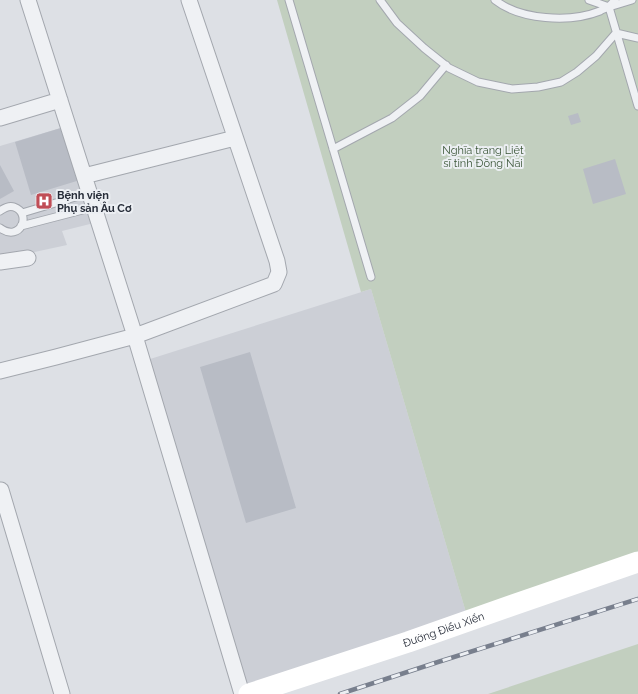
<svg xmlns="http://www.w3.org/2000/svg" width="638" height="694" font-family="Raleway,sans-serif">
<rect width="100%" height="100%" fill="#dde0e5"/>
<path fill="#cccfd6" d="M64,127L94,223L62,231L67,245L30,253L0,257V146Z
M371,289L467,616L246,690L147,360Z"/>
<path fill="#c2cfbf" d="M277,0H638V558L467,616L371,289L361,292Z
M638,644V694H488Z"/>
<path fill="#b8bcc5" d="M578,113L581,122L571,125L568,116Z
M64,127L80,180L31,195L15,142Z
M615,159L626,194L593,204L583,169Z
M0,165L14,191L0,199Z
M250,352L296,508L246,523L200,367Z"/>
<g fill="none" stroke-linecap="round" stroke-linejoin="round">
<g stroke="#a3a7ae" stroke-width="9">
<path id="lane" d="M289,0L371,277
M380,0L397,23L424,48L449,68L478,82L512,89L538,87L561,82L577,72L596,56L616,33L638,38
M495,0C520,20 570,23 600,11C602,9 606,9 608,7C611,5 613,2 615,0
M589,0L609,7L632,0
M609,7L638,106
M333,149L392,118L420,96L446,65
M0,211C4,208 9,205 14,207C32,213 21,243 0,228
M22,213L89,193
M21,226L94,207"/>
</g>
<g stroke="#a3a7ae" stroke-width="17">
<path id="street" d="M28,0L135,336L242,694
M0,118L60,100
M84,176L235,138
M0,262L28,258
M0,371L56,357L135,336L274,284L279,272L277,261L189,0
M1,490L62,694"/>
</g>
<use href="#lane" stroke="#eff1f4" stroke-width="7"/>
<use href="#street" stroke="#eff1f4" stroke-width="15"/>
<path stroke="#fff" stroke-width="21" id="s1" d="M249,694L408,642L513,605L638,562"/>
<g stroke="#787f8d" stroke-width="4.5">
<path id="rail" d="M340,694L438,662L638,599"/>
</g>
<use href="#rail" stroke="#eceff3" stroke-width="3" stroke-dasharray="9" stroke-linecap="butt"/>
</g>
<defs>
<g id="hospital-square" transform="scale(0.9)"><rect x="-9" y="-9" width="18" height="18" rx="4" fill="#c04d56" stroke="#eceff3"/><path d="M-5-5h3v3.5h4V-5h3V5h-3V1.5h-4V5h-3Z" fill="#fff"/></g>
</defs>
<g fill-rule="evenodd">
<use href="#hospital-square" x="44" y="201"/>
</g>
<g text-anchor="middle" stroke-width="4" stroke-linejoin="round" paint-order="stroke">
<g font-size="11" fill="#3a5537" stroke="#eceff3">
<text x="483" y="154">Nghĩa trang Liệt<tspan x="483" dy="13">sĩ tỉnh Đồng Nai</tspan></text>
</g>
<g font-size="11" font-weight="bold" fill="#282e3a" stroke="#eceff3" text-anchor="start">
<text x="57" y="199">Bệnh viện<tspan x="57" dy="13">Phụ sản Âu Cơ</tspan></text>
</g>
<g font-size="11" fill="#282e3a" stroke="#eceff3">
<text dy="4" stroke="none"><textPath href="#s1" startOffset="205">Đường Điểu Xiển</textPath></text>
</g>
</g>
</svg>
